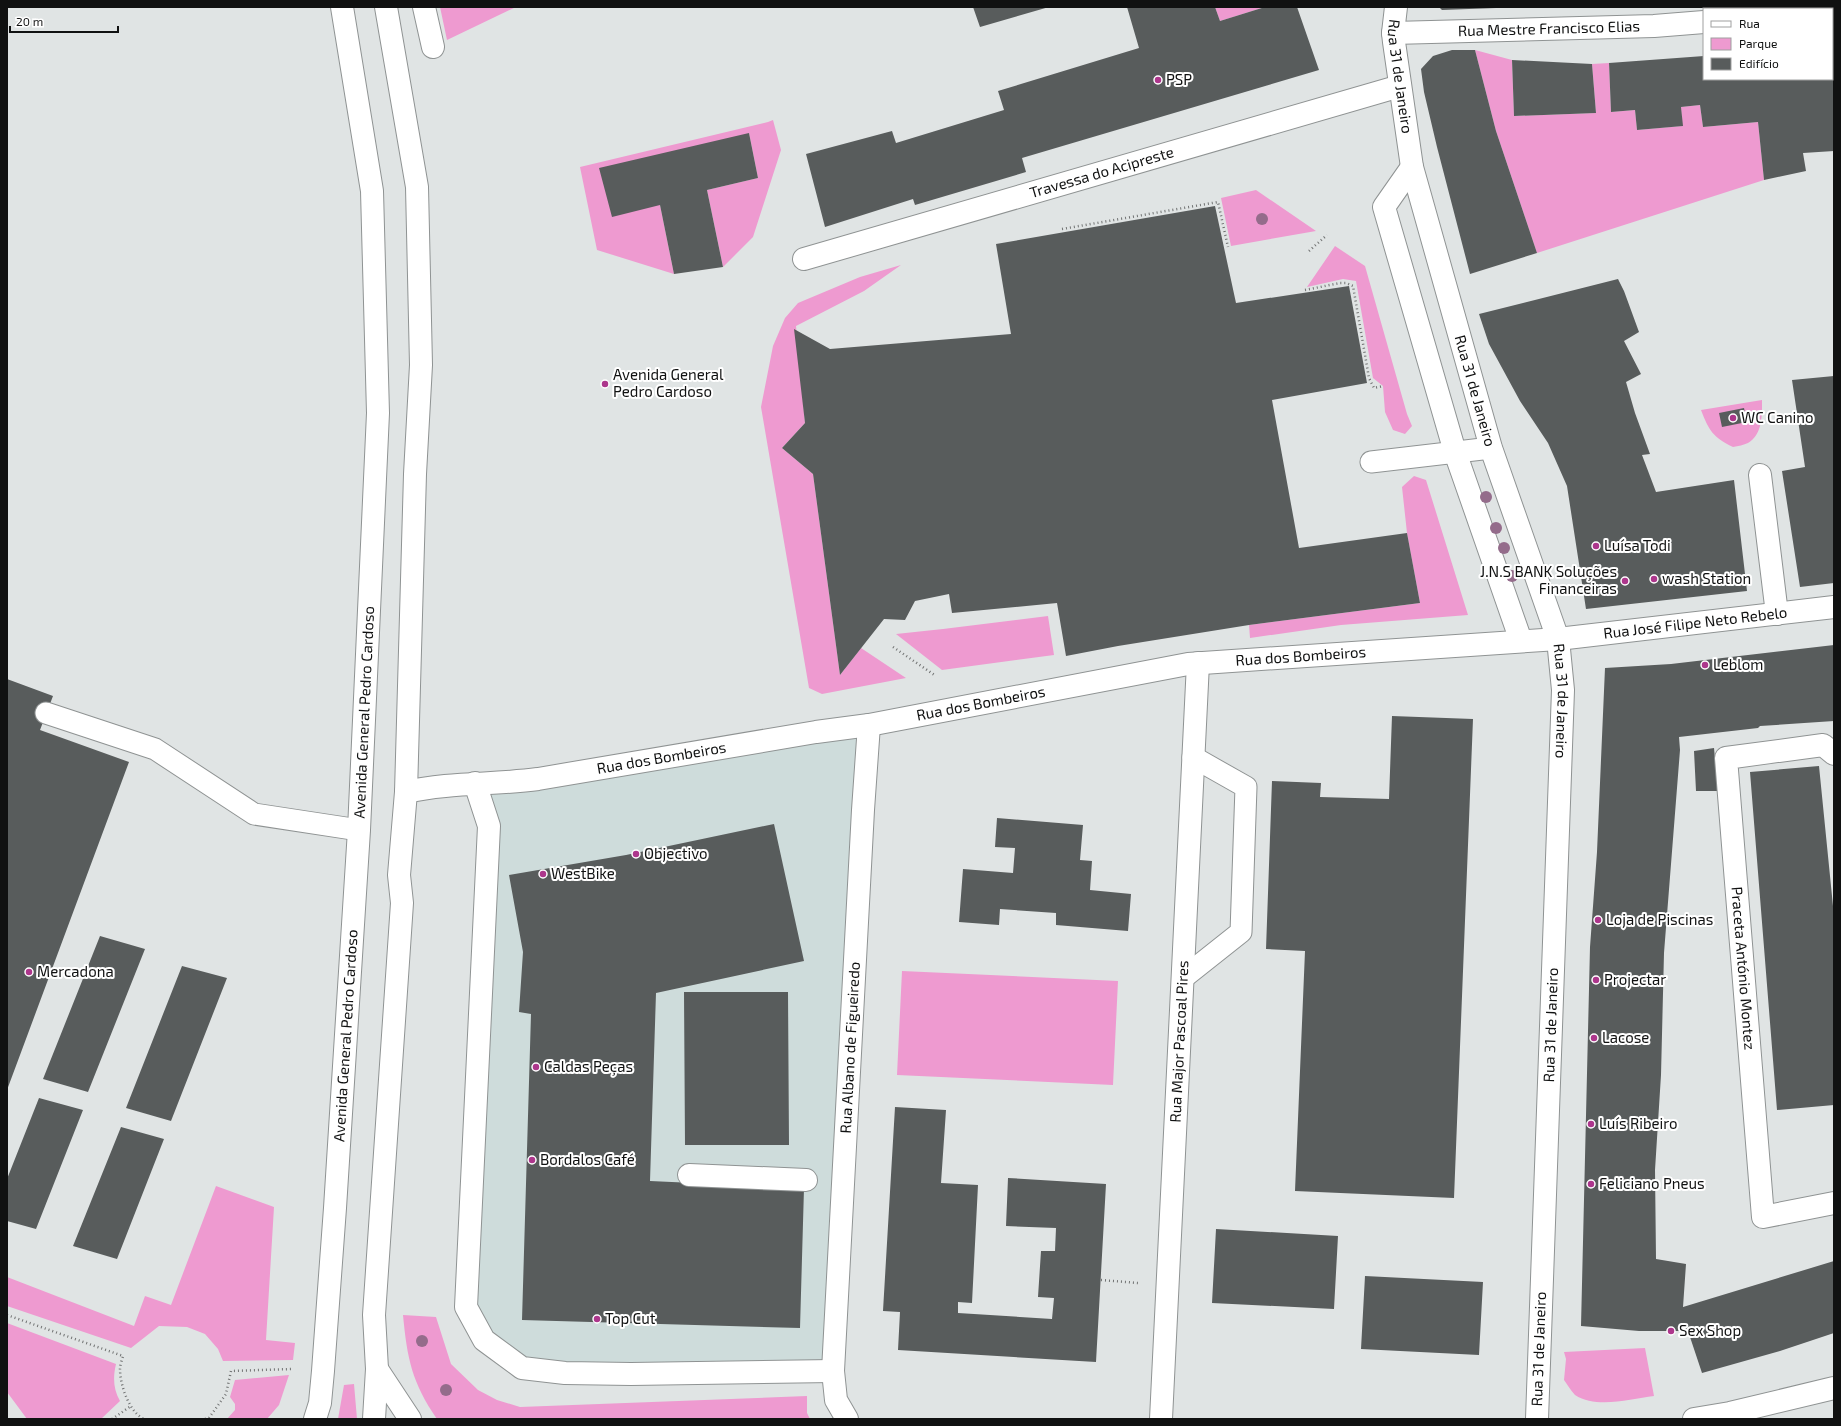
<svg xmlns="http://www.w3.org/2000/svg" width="1841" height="1426" font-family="'Exo 2',sans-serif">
<rect width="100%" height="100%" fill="#e0e4e4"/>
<path fill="#cedcdb" d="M869,725L833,1371L522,1368L466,1307L489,826L475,783Z"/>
<path fill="#ee9ad0" d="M440,7H516L447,40Z
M1215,7H1265L1220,21Z
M1475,50L1512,60L1514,116L1596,113L1592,64L1609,63L1611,112L1635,110L1637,130L1682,126L1681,107L1700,105L1703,127L1758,122L1764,180L1537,253L1496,131Z
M773,120L781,150L753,237L723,267L707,190L758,178L749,133L660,205L674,274L597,250L580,167L768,122Z
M1256,190L1316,231L1231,246L1221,198Z
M1335,246L1365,266L1407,414L1412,426L1405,434L1393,430L1385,412L1383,386L1373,378L1356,281L1343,279L1307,287Z
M901,265L864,291L796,326L805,423L782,448L813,474L840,675L861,648L906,678L822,694L809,688L761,407L773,346L785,318L798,303L860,277Z
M1762,400C1762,414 1763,434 1748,443C1744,445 1738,446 1733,447C1713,437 1709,431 1701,410Z
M1414,476L1426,480L1468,615L1341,625L1250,638L1249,625L1420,603L1407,533L1402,487Z
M1048,616L1054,655L942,670L896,634L943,629Z
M902,971L1118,981L1113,1085L897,1075Z
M216,1186L274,1207L266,1340L295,1343L293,1360L223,1361L218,1349L205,1334L187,1327L159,1326L131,1348L7,1306V1277L134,1326L145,1296L171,1305Z
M403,1315L436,1317L451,1364L478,1390L497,1400L520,1407L807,1396V1413L810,1419H437C412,1383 407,1358 403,1315Z
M7,1323L116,1364C113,1377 113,1389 120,1401L101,1419H27L7,1392Z
M1645,1348L1654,1396C1630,1399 1597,1409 1575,1395C1571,1391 1567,1384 1564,1380L1566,1359L1564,1352Z
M289,1375L279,1405L267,1419H227L235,1410V1404L230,1397L235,1380Z
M354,1384L357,1419H338L344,1385Z"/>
<path fill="#585c5c" d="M973,7H1049L980,27Z
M1127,7H1215L1220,21L1265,7H1297L1319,70L1022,158L1026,172L915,205L913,199L825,227L806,154L892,131L896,143L1004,110L998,91L1139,48Z
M1439,7H1496V8L1442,10Z
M1832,47H1834V151L1803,153L1806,171L1764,180L1758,122L1703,127L1700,105L1681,107L1683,126L1637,130L1635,110L1611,112L1609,63L1704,56V79H1832Z
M1452,50H1475L1496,131L1537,253L1470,274L1437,147L1424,92L1421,69L1433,56Z
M1512,60L1592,64L1596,113L1514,116Z
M749,133L758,178L707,190L723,267L674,274L660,205L612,217L599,168Z
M1215,206L1236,303L1349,286L1367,383L1272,400L1299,548L1407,533L1420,603L1249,625L1118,646L1066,656L1057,603L952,613L949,594L915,601L905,620L884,619L840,675L813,474L782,448L805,423L794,329L830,349L1011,334L996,244Z
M1618,279L1624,291L1639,332L1624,341L1641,374L1626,382L1635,413L1650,454L1642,455L1656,492L1734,480L1747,591L1586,609L1567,486L1548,443L1520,401L1489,344L1479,314Z
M1834,376V583L1800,587L1782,471L1805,467L1792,380Z
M1744,408L1747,422L1722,427L1719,413Z
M1834,645V721L1760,726L1758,728L1679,737L1680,750L1664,953L1661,1075L1655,1170L1656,1259L1686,1264L1683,1307L1834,1261V1333L1780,1351L1702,1373L1688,1331H1639L1581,1326L1590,947L1597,852L1605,668L1671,664Z
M7,679L53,696L40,730L129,762L7,1090Z
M1392,716L1473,719L1454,1198L1295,1191L1305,951L1266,949L1272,781L1321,783L1320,797L1389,799Z
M1714,748L1718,791H1696L1694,751Z
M1819,766L1834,916V1105L1777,1110L1750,772Z
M997,818L1083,825L1080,860L1092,861L1090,890L1131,894L1128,931L1056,925V913L1000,909L999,925L959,922L963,869L1013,873L1015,848L995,847Z
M774,824L804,961L656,993L650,1181L804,1188L800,1328L522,1320L531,1014L519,1012L523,952L509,875L626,855Z
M100,936L145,949L88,1092L43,1079Z
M182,966L227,978L171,1121L126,1108Z
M684,992H788L789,1145H685Z
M39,1098L83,1110L36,1229L7,1221V1179Z
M895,1107L946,1110L941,1183L978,1185L972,1303L958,1302V1313L1052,1319L1054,1298L1038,1297L1041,1251H1055L1056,1228L1006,1226L1008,1178L1106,1184L1096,1362L898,1350L900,1312L883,1311Z
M121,1127L164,1139L117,1259L73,1246Z
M1216,1229L1338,1236L1334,1309L1212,1303Z
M1365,1276L1483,1282L1479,1355L1361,1349Z"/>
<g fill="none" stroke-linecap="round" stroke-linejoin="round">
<g stroke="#8f9393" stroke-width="23">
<path id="lane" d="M1371,462L1491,448
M46,713L155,749L254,814L359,830
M1183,978L1241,932L1246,787L1193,757"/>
</g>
<g stroke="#8f9393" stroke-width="24">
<g id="street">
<path d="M424,7L433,47"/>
<path id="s1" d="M1396,7L1393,33L1394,42L1412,167L1491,448L1558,639L1563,690L1537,1419"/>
<path d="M1832,13H1834"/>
<path id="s2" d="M1393,33L1654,26L1704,22"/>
<path d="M1412,167L1384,207L1455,452L1521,641"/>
<path id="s3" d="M804,259L1400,86"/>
<path d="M1760,475L1777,614"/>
<path id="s4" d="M1834,754L1823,745L1726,758L1763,1217L1834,1203"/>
<path d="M475,783L489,826L466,1307L484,1340L522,1368L565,1373L631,1374L833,1371"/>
<path id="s5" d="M406,792C450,782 495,785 538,779L816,732L869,725L1188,664L1558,639L1834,607"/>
<path d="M689,1175L806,1180"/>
<path d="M377,1369L410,1419"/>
<path id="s6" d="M847,1419L836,1400L833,1371L863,810L869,725"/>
<path id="s7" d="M1161,1419L1198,663"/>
<path d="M1694,1419L1730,1413L1834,1388"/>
</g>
</g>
<g stroke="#8f9393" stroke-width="24">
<g id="primary">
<path id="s8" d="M315,1419L320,1403L323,1371L335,1208L359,830L378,413L372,191L342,7"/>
<path d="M374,1419L377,1369L374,1315L402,903L399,875L406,792L415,474L421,365L417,187L386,7"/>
</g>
</g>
<path stroke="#707272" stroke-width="2.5" stroke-dasharray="1 3" stroke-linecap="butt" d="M1062,229L1218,202L1228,247
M1309,251L1327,235
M1305,290L1340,283H1346L1353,286L1369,378L1374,388L1383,386
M893,647L936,676
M1101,1280L1138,1283
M7,1315L123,1356C122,1360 120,1365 120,1369C120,1385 129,1412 144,1419
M112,1419L131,1406
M205,1419L209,1418L226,1394L231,1371L292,1369"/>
<use href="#lane" stroke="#fff" stroke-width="21"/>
<use href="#street" stroke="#fff" stroke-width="22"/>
<use href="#primary" stroke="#fff" stroke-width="22"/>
</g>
<g fill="#946c8b">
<circle cx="1262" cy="219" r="6"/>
<circle cx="1486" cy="497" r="6"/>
<circle cx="1496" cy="528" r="6"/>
<circle cx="1504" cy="548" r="6"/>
<circle cx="1512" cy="576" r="6"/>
<circle cx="422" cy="1341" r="6"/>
<circle cx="446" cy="1390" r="6"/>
</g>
<g fill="#ad368c" stroke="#fff" stroke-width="1.5">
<circle cx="1158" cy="80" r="4"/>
<circle cx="605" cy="384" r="4"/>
<circle cx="1733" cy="418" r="4"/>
<circle cx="1596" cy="546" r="4"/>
<circle cx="1654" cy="579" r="4"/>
<circle cx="1625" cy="581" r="4"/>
<circle cx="1705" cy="665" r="4"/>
<circle cx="636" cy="854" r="4"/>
<circle cx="543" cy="874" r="4"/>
<circle cx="1598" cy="920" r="4"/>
<circle cx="29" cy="972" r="4"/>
<circle cx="1596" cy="980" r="4"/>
<circle cx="1594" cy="1038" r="4"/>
<circle cx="536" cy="1067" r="4"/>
<circle cx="1591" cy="1124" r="4"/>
<circle cx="532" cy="1160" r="4"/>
<circle cx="1591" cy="1184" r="4"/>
<circle cx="597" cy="1319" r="4"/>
<circle cx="1671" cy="1331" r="4"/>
</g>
<g text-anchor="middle" stroke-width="4" stroke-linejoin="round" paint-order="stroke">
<g font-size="15" fill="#101111" stroke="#fff">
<text dy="5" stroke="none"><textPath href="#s2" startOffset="156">Rua Mestre Francisco Elias</textPath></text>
<text dy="5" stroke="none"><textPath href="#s1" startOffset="70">Rua 31 de Janeiro</textPath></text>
<text dy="5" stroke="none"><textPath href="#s3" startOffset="310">Travessa do Acipreste</textPath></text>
<text dy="5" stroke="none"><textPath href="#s1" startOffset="394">Rua 31 de Janeiro</textPath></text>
<text dy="5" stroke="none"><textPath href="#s5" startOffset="1302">Rua José Filipe Neto Rebelo</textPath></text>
<text dy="5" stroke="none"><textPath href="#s5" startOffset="906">Rua dos Bombeiros</textPath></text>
<text dy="5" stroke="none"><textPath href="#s1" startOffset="718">Rua 31 de Janeiro</textPath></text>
<text dy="5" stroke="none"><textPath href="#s5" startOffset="582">Rua dos Bombeiros</textPath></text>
<text dy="5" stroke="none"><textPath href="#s8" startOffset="709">Avenida General Pedro Cardoso</textPath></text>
<text dy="5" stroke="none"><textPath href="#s5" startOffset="258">Rua dos Bombeiros</textPath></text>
<text dy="5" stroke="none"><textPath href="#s4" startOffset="323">Praceta António Montez</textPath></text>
<text transform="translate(1551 1025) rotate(-88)" y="5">Rua 31 de Janeiro</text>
<text dy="5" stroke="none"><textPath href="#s8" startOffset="385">Avenida General Pedro Cardoso</textPath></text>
<text dy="5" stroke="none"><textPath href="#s7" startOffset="378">Rua Major Pascoal Pires</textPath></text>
<text dy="5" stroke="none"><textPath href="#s6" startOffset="375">Rua Albano de Figueiredo</textPath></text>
<text transform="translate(1539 1349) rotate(-88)" y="5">Rua 31 de Janeiro</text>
</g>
<g font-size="15" fill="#101111" stroke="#fff" text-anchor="start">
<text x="1166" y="85">PSP</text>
<text x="613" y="380">Avenida General<tspan x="613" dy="17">Pedro Cardoso</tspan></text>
<text x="1741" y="423">WC Canino</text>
<text x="1604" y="551">Luísa Todi</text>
<text x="1617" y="577" text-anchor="end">J.N.S BANK Soluções<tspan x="1617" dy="17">Financeiras</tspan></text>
<text x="1662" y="584">wash Station</text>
<text x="1713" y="670">Leblom</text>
<text x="644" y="859">Objectivo</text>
<text x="551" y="879">WestBike</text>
<text x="1606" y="925">Loja de Piscinas</text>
<text x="37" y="977">Mercadona</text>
<text x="1604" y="985">Projectar</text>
<text x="1602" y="1043">Lacose</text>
<text x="544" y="1072">Caldas Peças</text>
<text x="1599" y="1129">Luís Ribeiro</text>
<text x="540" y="1165">Bordalos Café</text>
<text x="1599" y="1189">Feliciano Pneus</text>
<text x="605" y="1324">Top Cut</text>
<text x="1679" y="1336">Sex Shop</text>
</g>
</g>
<rect width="1841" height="1426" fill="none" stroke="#101111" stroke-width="16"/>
<rect x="1703" y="8" width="130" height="72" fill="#ffffff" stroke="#9fa0a0"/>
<rect x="1711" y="21" width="20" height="6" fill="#ffffff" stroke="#9fa0a0"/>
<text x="1739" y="28" font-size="12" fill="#101111">Rua</text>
<rect x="1711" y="38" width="20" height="12" fill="#ee9ad0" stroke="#9fa0a0"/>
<text x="1739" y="48" font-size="12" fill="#101111">Parque</text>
<rect x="1711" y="58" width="20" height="12" fill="#585c5c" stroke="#9fa0a0"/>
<text x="1739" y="68" font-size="12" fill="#101111">Edifício</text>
<path d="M10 26v6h108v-6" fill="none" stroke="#101111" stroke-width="2"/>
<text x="16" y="26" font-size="12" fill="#101111" stroke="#ffffff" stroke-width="3" paint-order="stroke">20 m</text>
</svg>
